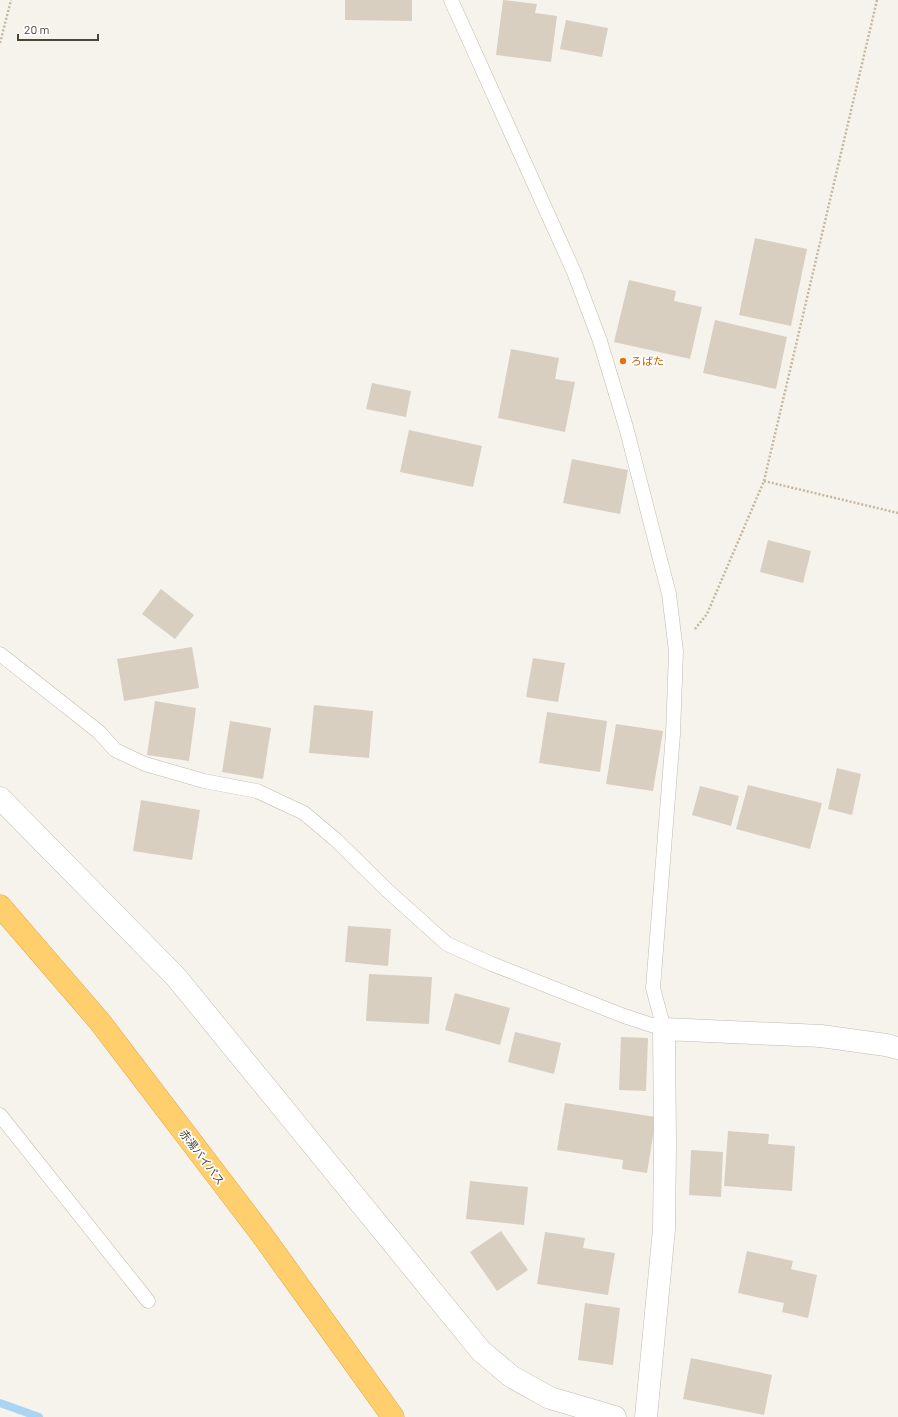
<svg xmlns="http://www.w3.org/2000/svg" width="898" height="1417" font-family="Barlow,'Noto Sans JP',sans-serif">
<rect width="100%" height="100%" fill="#f6f3ec"/>
<g fill="none" stroke-linecap="round" stroke-linejoin="round">
<path stroke="#a9d4f2" stroke-width="8" d="M0,1403L39,1417"/>
</g>
<path fill="#d8cfc1" d="M345,0H412V21L345,20Z
M503,0L537,4L535,13L557,16L551,62L496,55Z
M566,20L608,28L602,57L560,49Z
M755,238L807,249L791,326L739,315Z
M629,280L676,291L674,301L702,307L690,359L614,342Z
M715,320L787,337L776,389L703,373Z
M511,349L559,358L555,379L575,382L565,432L498,418Z
M372,383L411,391L406,417L366,409Z
M409,430L482,446L473,487L400,472Z
M572,459L628,470L620,514L563,503Z
M768,540L811,551L803,583L760,572Z
M161,589L194,615L175,639L142,614Z
M192,647L199,688L124,701L117,659Z
M533,658L565,663L558,702L526,697Z
M155,701L196,708L189,761L147,755Z
M314,705L373,711L369,758L309,753Z
M547,712L607,721L600,772L539,763Z
M230,721L271,728L263,779L222,772Z
M616,724L663,731L653,791L606,784Z
M837,768L861,774L852,815L828,809Z
M748,785L822,803L810,849L736,829Z
M700,786L739,796L731,826L692,815Z
M141,800L200,810L192,860L133,851Z
M348,926L391,929L388,966L345,962Z
M369,974L432,977L429,1024L366,1021Z
M455,993L510,1008L500,1045L445,1030Z
M515,1032L561,1043L554,1074L508,1062Z
M621,1037L648,1038L646,1091L619,1090Z
M565,1103L656,1117L647,1173L622,1169L623,1160L557,1150Z
M728,1131L769,1134L768,1144L795,1146L792,1191L724,1186Z
M691,1150L723,1152L721,1197L689,1195Z
M470,1181L528,1187L524,1225L466,1219Z
M501,1231L528,1270L497,1291L470,1252Z
M545,1232L585,1238L583,1248L615,1253L608,1295L537,1284Z
M747,1251L793,1261L791,1269L817,1275L808,1318L782,1312L784,1303L738,1293Z
M585,1303L620,1308L613,1365L578,1360Z
M691,1358L772,1375L764,1415L683,1399Z"/>
<g fill="none" stroke-linecap="round" stroke-linejoin="round">
<g stroke="#c2bbae" stroke-width="15">
<path id="lane" d="M451,0L574,272L600,341L626,427L669,594L676,651L673,734L653,988L664,1029
M0,654L99,732L115,750L145,764L204,781L257,791L304,813L336,840L388,891L447,944L492,964L624,1016L664,1029
M0,1115L148,1301"/>
</g>
<g stroke="#c2bbae" stroke-width="23">
<path id="street" d="M0,798L176,977L481,1351L512,1377L550,1398L615,1417
M646,1417L664,1229L665,1146L664,1029L821,1036L886,1045L898,1048"/>
</g>
<g stroke="#e0a43c" stroke-width="23">
<path id="highway" d="M0,906L100,1022L260,1232L393,1417"/>
</g>
<path stroke="#c4b79f" stroke-width="2.5" stroke-dasharray="2 2" stroke-linecap="butt" d="M0,43L11,0
M764,481L898,513
M695,629L707,614L764,481L877,0"/>
<use href="#lane" stroke="#fff" stroke-width="14"/>
<use href="#street" stroke="#fff" stroke-width="22"/>
<use href="#highway" stroke="#ffcf6e" stroke-width="22"/>
</g>
<circle fill="#e8710a" stroke="#fff" stroke-width="1.5" cx="623" cy="361" r="4"/>
<g text-anchor="middle" stroke-width="3.5" stroke-linejoin="round" paint-order="stroke">
<g font-size="11" fill="#c56008" stroke="#fff" text-anchor="start">
<text x="631" y="365">ろばた</text>
</g>
<g font-size="11" fill="#4b4439" stroke="#fff">
<text transform="translate(202 1157) rotate(53)" y="4">赤湯バイパス</text>
</g>
</g>
<path d="M18 34v6h80v-6" fill="none" stroke="#4b4439" stroke-width="2"/>
<text x="24" y="34" font-size="12" fill="#4b4439" stroke="#ffffff" stroke-width="3" paint-order="stroke">20 m</text>
</svg>
